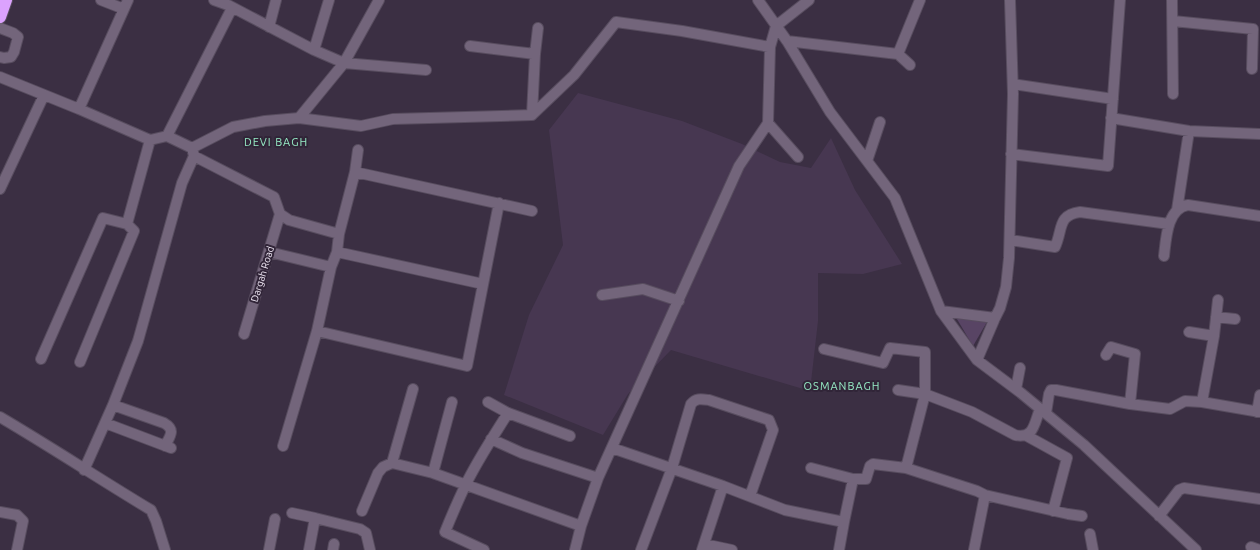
<svg xmlns="http://www.w3.org/2000/svg" width="1260" height="550" font-family="Ubuntu,sans-serif">
<rect width="100%" height="100%" fill="#3b2f43"/>
<path fill="#473751" d="M578,93L682,121L742,144L780,162L811,168L831,138L855,190L902,264L863,274L818,273V321L810,391L671,350L628,394L603,435L504,395L529,315L563,245L549,130Z"/>
<path fill="#584464" d="M951,309L991,315L973,346Z"/>
<g fill="none" stroke-linecap="round" stroke-linejoin="round">
<g stroke="#584d5f" stroke-width="12">
<path id="minor" d="M101,0L124,9
M214,0L228,5L314,50L344,63L426,70
M758,0L787,41L830,112L895,198L941,311L977,360L1021,393L1084,445L1196,550
M1172,0L1173,94
M1173,21L1253,29L1252,69
M269,27L276,0
M0,28L13,33L18,37L14,52L11,57L4,58L0,57
M787,41L898,54L920,0
M470,46L535,54
M314,50L329,0
M898,54L910,65
M0,77L79,109L150,140L167,136L192,148L233,127L265,121L299,118L361,126L393,119L532,115L574,75L616,22L682,31L770,47
M1013,84L1113,99
M79,109L128,0
M532,115L535,54L538,28
M299,118L344,63L379,0
M1111,118L1189,131L1260,134
M768,123L798,157
M167,136L232,8
M1011,154L1108,166L1120,0
M194,156L274,197L280,214L289,220L339,234
M867,161L880,122
M355,172L532,211
M0,189L44,95
M1177,210L1189,131
M1010,240L1055,247C1063,230 1057,215 1080,212L1169,224
M269,252L331,267
M337,252L483,284
M1164,256C1166,239 1167,208 1188,205L1260,216
M602,295L643,289L679,301
M941,311L995,318
M1216,317L1235,319
M317,331L467,366L499,203
M1189,332L1214,336
M244,334L280,214
M824,349L883,363L890,348L925,352V394L972,412L1015,435C1034,439 1034,424 1040,409
M1106,355L1111,347L1135,354L1130,404
M41,359L103,218L127,224
M977,360L995,318L1000,308L1006,287L1009,258L1013,94L1010,0
M80,362L134,231L127,224L150,140
M1016,389L1020,368
M898,390L925,394L906,468L977,491L985,495L974,550
M488,402L508,413L570,436
M1202,402L1214,336L1218,300
M113,405L164,423C176,430 170,436 165,446
M1257,412L1260,395
M1046,413L1049,394L1051,390H1056L1130,404L1170,409L1185,401L1202,402L1260,412
M0,417C51,447 101,480 151,510L156,521L165,550
M105,423L171,448
M1027,436L1067,458L1053,511
M491,439L522,453L598,478
M283,446L317,331L331,267L337,252L339,234L355,172L358,150
M612,448L723,486L785,510L844,522L853,479H866L870,466L873,464L906,468
M392,463L413,389
M811,468L853,479
M84,470L113,405L138,341L182,183L194,156L192,148
M433,473L452,402
M985,495L1068,514L1082,516
M362,511L378,473L383,467L392,463L433,473L581,526
M0,512L17,515L23,521L17,550
M292,513L315,518L309,550
M1159,516L1179,490L1184,488L1260,499
M315,518L360,529L366,533L370,550
M1090,534L1093,550
M704,544L732,550
M1251,547L1260,550
M269,550L275,519
M333,550L334,544
M484,550L445,532C451,517 458,501 465,486C477,461 493,437 508,413
M575,550L581,526L598,478L739,166L768,123L770,47L776,26L809,0
M641,550L672,468L691,404C696,398 701,399 709,400L769,420L773,430L750,496
M702,550L723,486
M839,550L844,522"/>
</g>
<g stroke="#584d5f" stroke-width="14">
<path id="highway" d="M0,17L6,0"/>
</g>
<use href="#minor" stroke="#73657b" stroke-width="10"/>
<use href="#highway" stroke="#dca2fe" stroke-width="12"/>
</g>
<g text-anchor="middle" stroke-width="4" stroke-linejoin="round" paint-order="stroke">
<g font-size="10" fill="#f2eaf7" stroke="#312538">
<text transform="translate(262 274) rotate(-73)" y="4">Dargah Road</text>
</g>
<g font-size="11" letter-spacing="1" fill="#97edc6" stroke="#312538">
<text x="276" y="146">DEVI BAGH</text>
<text x="842" y="390">OSMANBAGH</text>
</g>
</g>
</svg>
